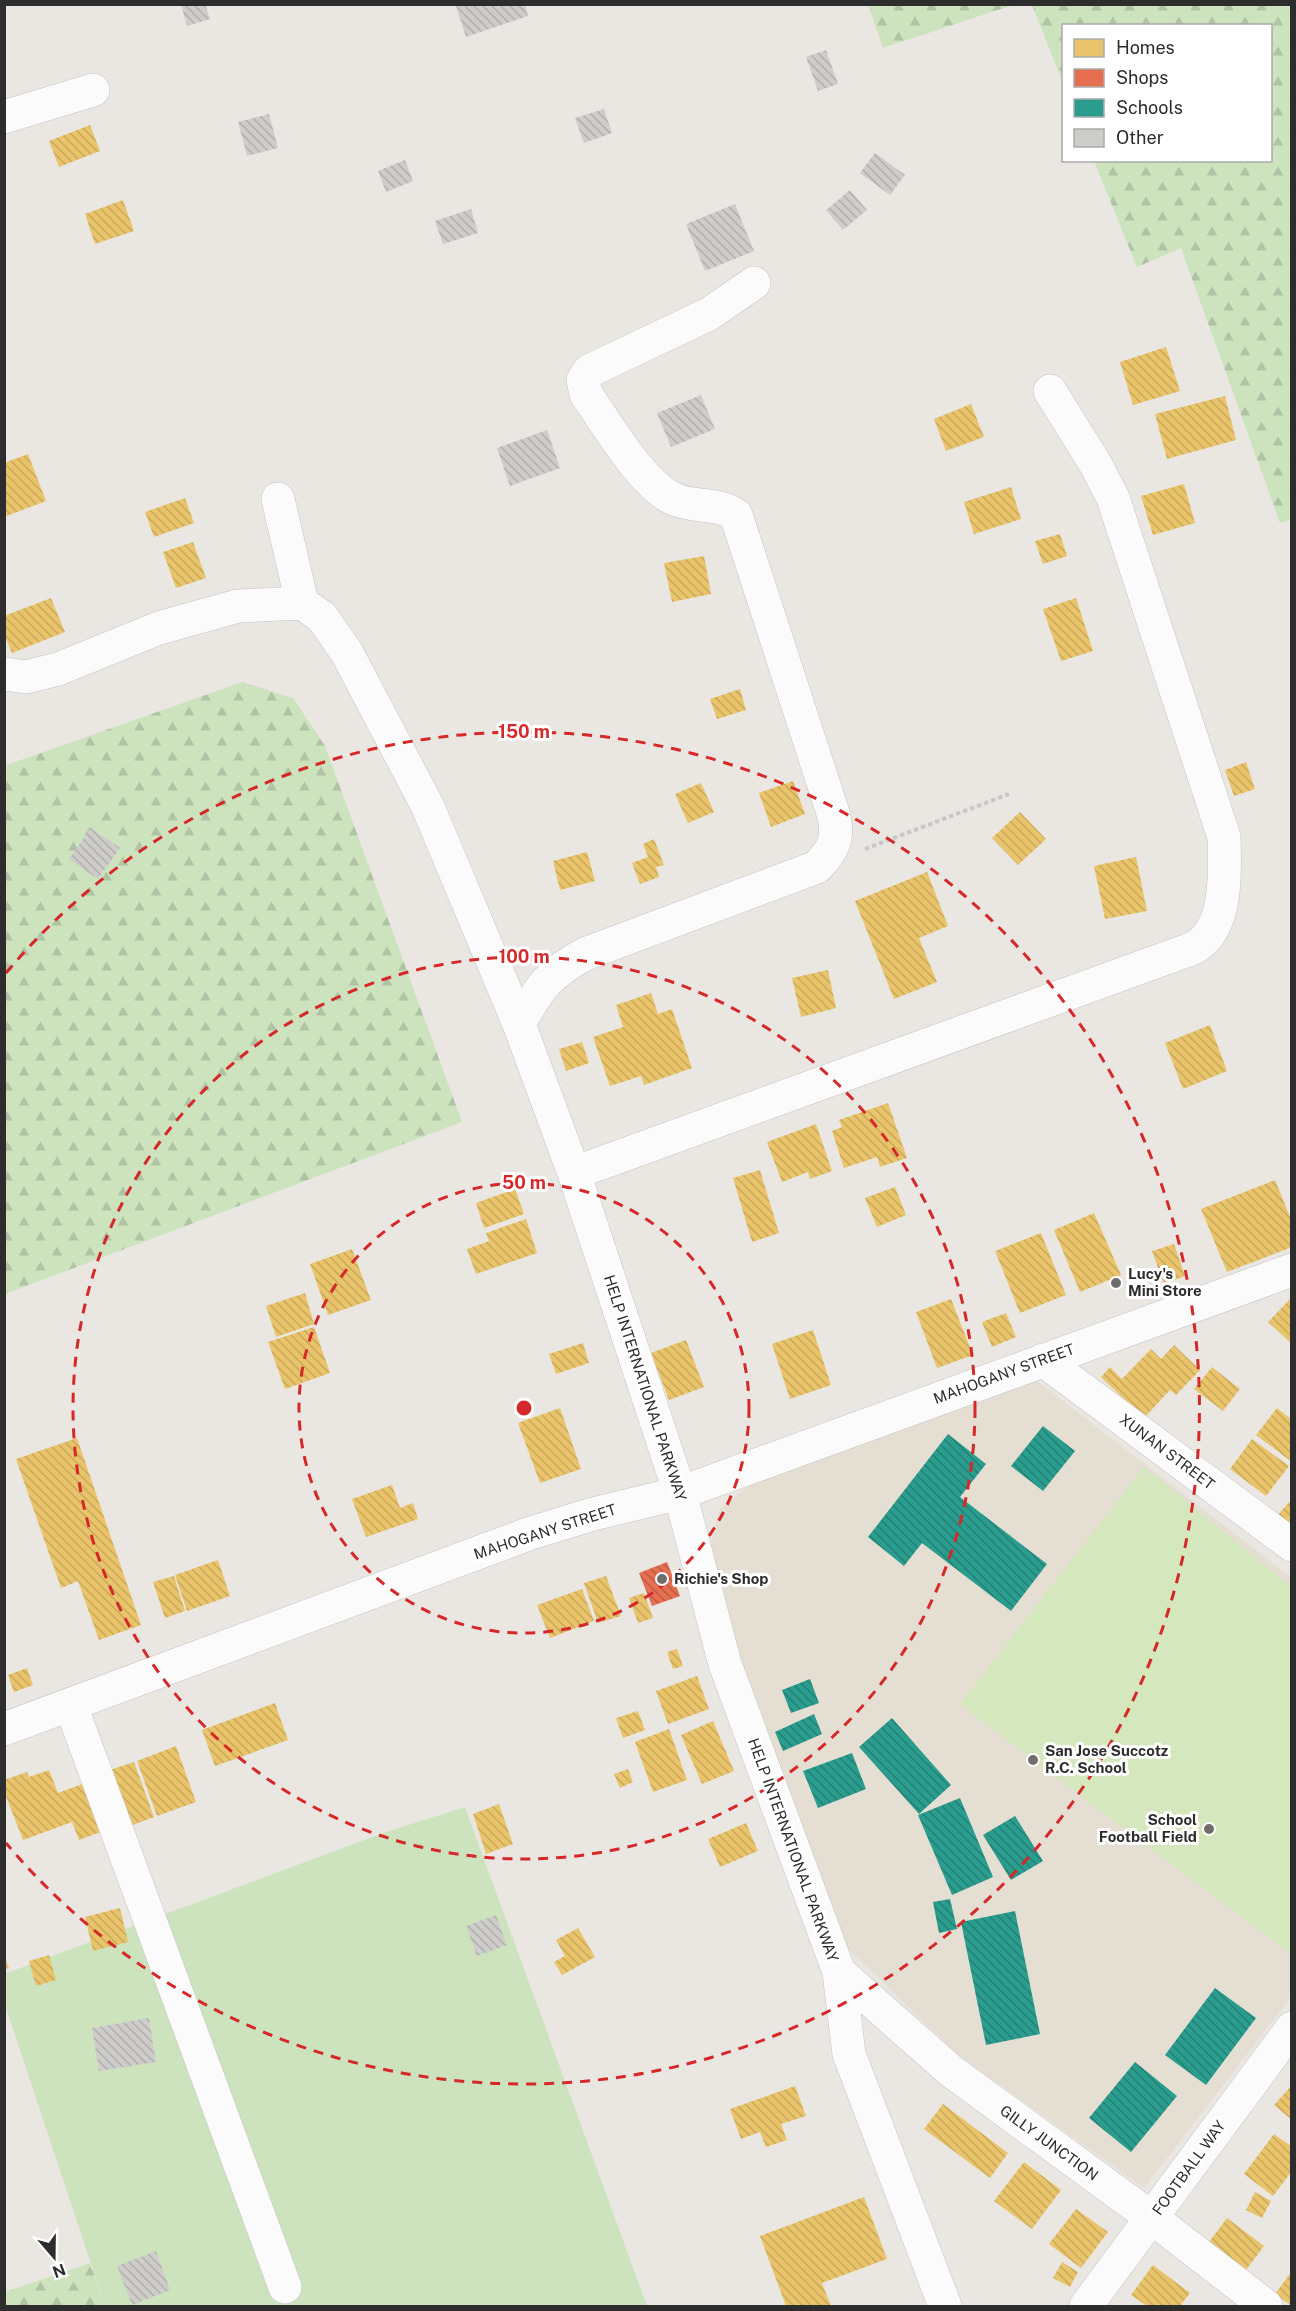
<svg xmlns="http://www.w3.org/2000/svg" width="1296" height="2311" font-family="'Public Sans',sans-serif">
<defs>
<pattern id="forest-firs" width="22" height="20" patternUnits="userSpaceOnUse" patternTransform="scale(1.5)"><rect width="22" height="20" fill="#cce3be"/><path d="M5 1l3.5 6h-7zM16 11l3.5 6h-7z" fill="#b0c3a4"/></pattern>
<pattern id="homes-back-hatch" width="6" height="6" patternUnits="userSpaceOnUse" patternTransform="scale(1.5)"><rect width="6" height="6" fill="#e9c46a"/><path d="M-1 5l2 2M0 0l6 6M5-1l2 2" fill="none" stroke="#c8a95c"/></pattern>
<pattern id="shops-back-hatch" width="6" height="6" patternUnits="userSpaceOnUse" patternTransform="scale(1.5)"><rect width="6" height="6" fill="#e76f51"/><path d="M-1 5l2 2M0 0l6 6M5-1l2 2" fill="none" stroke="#bc5c44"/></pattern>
<pattern id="schools-back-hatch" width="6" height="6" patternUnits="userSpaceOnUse" patternTransform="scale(1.5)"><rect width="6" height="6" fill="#2a9d8f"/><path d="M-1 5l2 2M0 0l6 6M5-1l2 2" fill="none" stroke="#248075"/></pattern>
<pattern id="building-back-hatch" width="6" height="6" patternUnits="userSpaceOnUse" patternTransform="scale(1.5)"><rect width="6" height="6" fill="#cfcdca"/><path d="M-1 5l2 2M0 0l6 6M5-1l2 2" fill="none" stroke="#b2b0ae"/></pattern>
</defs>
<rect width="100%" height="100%" fill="#eae7e3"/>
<path fill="#e4dfd2" d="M1037,1381L1291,1577V1997L1144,2188L957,2054L843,1944L705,1570L719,1510L769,1469Z"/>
<path fill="#cce3be" d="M465,1807L647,2306H105L5,2005L4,1974L386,1832Z"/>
<path fill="url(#forest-firs)" d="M868,4H1013V5L883,48Z
M1032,5H1291V519L1280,523L1181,248L1137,267L1094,161L1270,160V26H1064L1063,83Z
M242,682L293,698L325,746L462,1122L5,1294L4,766Z
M90,2263L105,2306H5V2292Z"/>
<path fill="#d5e7bc" d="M1144,1467L1291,1587V1954L960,1704Z"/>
<path fill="url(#homes-back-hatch)" d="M90,125L100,151L59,167L49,141Z
M123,200L134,231L95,244L85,214Z
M1166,347L1180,391L1133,405L1120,362Z
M1225,396L1236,440L1167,459L1155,414Z
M971,404L984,437L946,451L934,419Z
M28,454L46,501L4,517V463Z
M1184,484L1195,523L1153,535L1141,496Z
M1011,487L1021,519L974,534L964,502Z
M185,498L194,523L154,537L145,512Z
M1060,534L1067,556L1043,564L1035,541Z
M193,542L206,578L176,588L163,552Z
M704,556L711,594L672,602L664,563Z
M51,598L65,632L12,653L4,634V616Z
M1076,598L1093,651L1061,661L1043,609Z
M740,689L746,710L717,719L710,699Z
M1246,762L1255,789L1234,796L1225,770Z
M793,781L805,814L771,827L759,793Z
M701,783L714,812L688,823L675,794Z
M1020,812L1046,839L1018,865L992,838Z
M654,839L664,865L656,867L659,877L640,884L632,863L648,857L643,844Z
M587,852L595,881L560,890L553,861Z
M1136,857L1147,911L1105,919L1094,866Z
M927,872L948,926L919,938L937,982L894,999L855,901Z
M828,970L836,1008L801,1017L792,978Z
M651,993L658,1014L672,1009L692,1068L644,1085L641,1076L610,1086L593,1037L623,1027L616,1005Z
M1210,1025L1227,1071L1183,1089L1165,1043Z
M582,1042L589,1063L566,1071L559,1049Z
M888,1103L907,1158L880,1167L877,1157L844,1168L832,1131L842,1127L839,1120Z
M816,1124L832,1171L810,1179L808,1172L782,1182L767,1142Z
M760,1170L779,1233L752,1242L733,1178Z
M1275,1180L1292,1222V1247L1227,1272L1201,1209Z
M895,1187L906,1215L877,1227L865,1198Z
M515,1189L524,1214L484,1228L476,1203Z
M1094,1213L1121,1275L1080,1292L1054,1230Z
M526,1219L537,1253L476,1274L467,1249L489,1241L486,1233Z
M1041,1233L1066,1295L1020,1313L995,1251Z
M1174,1244L1185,1276L1164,1284L1152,1251Z
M352,1249L371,1300L328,1315L310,1264Z
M305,1293L314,1324L276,1337L266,1306Z
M1292,1297V1344L1268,1322Z
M951,1299L973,1355L937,1368L916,1312Z
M1006,1313L1016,1337L992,1347L982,1322Z
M314,1327L330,1373L285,1389L268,1342Z
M813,1330L831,1385L790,1399L772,1344Z
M686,1340L704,1387L669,1400L651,1353Z
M583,1343L589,1363L556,1374L549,1354Z
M1174,1345L1200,1370L1176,1395L1170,1390L1144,1418L1101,1377L1110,1367L1122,1379L1151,1349L1161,1359Z
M1212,1367L1240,1389L1223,1411L1194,1389Z
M560,1408L581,1469L540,1483L518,1423Z
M1277,1408L1292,1420V1462L1256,1435Z
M77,1438L141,1625L99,1640L78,1581L61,1588L16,1459Z
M1252,1439L1289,1466L1266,1496L1230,1469Z
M392,1485L400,1508L413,1503L418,1519L366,1537L352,1499Z
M1292,1499V1530L1276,1517Z
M218,1560L230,1596L187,1611L175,1575Z
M174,1576L185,1611L165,1618L153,1582Z
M606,1576L621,1616L598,1623L584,1583Z
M582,1589L594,1621L550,1638L537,1605Z
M644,1593L653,1618L638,1623L629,1598Z
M677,1649L683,1666L673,1669L667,1652Z
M27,1668L33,1685L14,1692L8,1675Z
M697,1676L709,1709L668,1724L656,1691Z
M275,1703L288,1740L215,1766L202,1730Z
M638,1711L645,1730L623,1738L616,1718Z
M713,1721L734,1771L702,1784L681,1735Z
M669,1729L687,1780L653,1792L635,1742Z
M176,1746L196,1802L157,1816L137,1761Z
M134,1762L154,1817L125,1828L104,1772Z
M628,1769L633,1782L620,1788L614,1774Z
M49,1770L58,1793L85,1783L103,1831L79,1840L72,1822L23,1840L4,1791V1780L27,1772L29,1777Z
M499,1804L513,1844L486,1854L473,1814Z
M746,1823L758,1851L720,1867L708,1839Z
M120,1908L128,1942L93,1951L85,1917Z
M578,1928L595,1957L562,1975L554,1962L565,1956L556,1940Z
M4,1954L9,1968L4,1969Z
M49,1955L56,1980L36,1986L29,1961Z
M1292,2085V2120L1274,2105Z
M795,2086L806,2116L781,2124L787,2140L766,2147L760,2132L741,2139L730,2109Z
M943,2104L1008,2153L990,2178L924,2129Z
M1274,2134L1292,2147V2171L1273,2196L1244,2174Z
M1024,2162L1061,2190L1032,2229L994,2201Z
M1255,2192L1271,2201L1262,2218L1246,2210Z
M864,2197L887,2259L822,2283L831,2306H786L760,2236Z
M1076,2209L1108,2232L1081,2268L1049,2244Z
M1227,2218L1264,2246L1246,2270L1209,2242Z
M1062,2262L1078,2272L1070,2287L1053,2278Z
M1153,2265L1190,2293L1180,2306H1147L1131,2295Z
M1292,2271V2306L1275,2294Z"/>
<path fill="url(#shops-back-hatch)" d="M667,1562L680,1596L652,1606L639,1573Z"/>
<path fill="url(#schools-back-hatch)" d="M1043,1426L1075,1451L1043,1491L1011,1466Z
M948,1434L986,1464L960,1497L1047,1564L1011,1611L922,1543L904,1566L868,1537Z
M810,1679L819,1703L791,1713L782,1690Z
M814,1714L822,1734L783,1751L775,1732Z
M892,1718L951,1785L919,1814L859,1747Z
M852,1753L866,1789L818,1808L803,1771Z
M960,1798L993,1877L952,1895L918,1815Z
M1015,1816L1043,1861L1011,1880L983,1835Z
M950,1899L957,1929L939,1933L933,1902Z
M1015,1911L1040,2034L986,2045L961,1922Z
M1215,1988L1256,2018L1206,2085L1165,2055Z
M1135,2062L1177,2096L1131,2152L1089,2118Z"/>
<path fill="url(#building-back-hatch)" d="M181,4H205L210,19L187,26Z
M461,4H525L528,16L466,37L456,6Z
M826,50L838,84L818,91L806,57Z
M604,109L612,133L584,143L575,118Z
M269,114L278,148L247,156L238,122Z
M875,153L905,175L890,195L860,173Z
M405,160L413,181L386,192L378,171Z
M850,190L867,210L843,230L826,210Z
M735,204L754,251L705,271L686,224Z
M471,209L478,233L443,244L435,221Z
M701,395L715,429L671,447L657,413Z
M547,430L560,468L510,486L497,448Z
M91,828L120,848L98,879L69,859Z
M496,1915L507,1945L477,1956L466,1926Z
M149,2018L156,2062L99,2071L92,2028Z
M156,2251L170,2290L132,2305L117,2266Z"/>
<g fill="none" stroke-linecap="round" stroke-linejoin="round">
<g stroke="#c4c3c3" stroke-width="34">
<path id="minor" d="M4,117L93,90
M278,499L302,603L322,617L347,653L428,807L519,1024L574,1173L680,1493L725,1664L839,1972L849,2054L945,2306
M4,674L26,677L58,669L159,628L238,606L302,603
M519,1024C539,988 548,974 585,954L817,867C833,850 839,840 834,816L736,515C717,502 694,508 674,499C642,485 607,424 586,394L583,380L589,371L709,314L754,283
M574,1173L1180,953C1186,951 1193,949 1198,945C1228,925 1225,869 1224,837L1113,498L1096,465L1050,391
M1043,1360L1292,1545
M71,1706L285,2287
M4,1729L531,1533L593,1514L680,1493L1292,1270
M839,1972L951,2071L1152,2218L1266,2306
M1086,2306L1292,2028"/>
</g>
<path stroke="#c8c8c8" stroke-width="4" stroke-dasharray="4.5 3" stroke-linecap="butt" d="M865,849L1009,794"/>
<use href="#minor" stroke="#fcfbfb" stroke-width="33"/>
</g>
<g fill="none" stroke="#d62828" stroke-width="3" stroke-dasharray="10 8">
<circle cx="524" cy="1408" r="225"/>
<circle cx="524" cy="1408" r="451"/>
<path d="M6 973A676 676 0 1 1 6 1843"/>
</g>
<g fill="#6f6e6d" stroke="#fff" stroke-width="2">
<circle cx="1116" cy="1283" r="6"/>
<circle cx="662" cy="1579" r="6"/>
<circle cx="1033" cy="1760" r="6"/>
<circle cx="1209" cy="1829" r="6"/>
</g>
<g text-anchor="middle" stroke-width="6" stroke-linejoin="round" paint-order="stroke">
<g font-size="15" font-weight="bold" fill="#2d2d2d" stroke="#fff" text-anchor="start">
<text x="1128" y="1279">Lucy's<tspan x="1128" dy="17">Mini Store</tspan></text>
<text x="674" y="1584">Richie's Shop</text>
<text x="1045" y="1756">San Jose Succotz<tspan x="1045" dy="17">R.C. School</tspan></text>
<text x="1197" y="1825" text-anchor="end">School<tspan x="1197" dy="17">Football Field</tspan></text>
</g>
<g font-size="15" fill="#2d2d2d" stroke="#fff">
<text transform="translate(1004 1374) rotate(-20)" y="5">MAHOGANY STREET</text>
<text transform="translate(645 1388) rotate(72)" y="5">HELP INTERNATIONAL PARKWAY</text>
<text transform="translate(1167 1452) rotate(37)" y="5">XUNAN STREET</text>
<text transform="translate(545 1532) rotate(-18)" y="5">MAHOGANY STREET</text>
<text transform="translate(793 1850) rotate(70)" y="5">HELP INTERNATIONAL PARKWAY</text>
<text transform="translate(1049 2143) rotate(36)" y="5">GILLY JUNCTION</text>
<text transform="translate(1189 2168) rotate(-54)" y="5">FOOTBALL WAY</text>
</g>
</g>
<circle cx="524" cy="1408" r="9" fill="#d62828" stroke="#fff" stroke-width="3"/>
<g font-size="18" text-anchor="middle" font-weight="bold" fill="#d62828" stroke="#fff" stroke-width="6" stroke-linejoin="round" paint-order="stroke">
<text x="524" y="738">150 m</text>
<text x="524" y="963">100 m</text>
<text x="524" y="1189">50 m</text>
</g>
<rect width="1296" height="2311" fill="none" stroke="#2d2d2d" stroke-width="12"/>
<rect x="1062" y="24" width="210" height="138" fill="#ffffff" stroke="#ababab" stroke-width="1.5"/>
<rect x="1074" y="39" width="30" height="18" fill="#e9c46a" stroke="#ababab" stroke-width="1.5"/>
<text x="1116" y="54" font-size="18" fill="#2d2d2d">Homes</text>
<rect x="1074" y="69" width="30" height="18" fill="#e76f51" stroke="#ababab" stroke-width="1.5"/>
<text x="1116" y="84" font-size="18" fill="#2d2d2d">Shops</text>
<rect x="1074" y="99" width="30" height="18" fill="#2a9d8f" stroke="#ababab" stroke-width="1.5"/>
<text x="1116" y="114" font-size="18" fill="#2d2d2d">Schools</text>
<rect x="1074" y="129" width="30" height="18" fill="#cfcdca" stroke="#ababab" stroke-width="1.5"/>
<text x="1116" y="144" font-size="18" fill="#2d2d2d">Other</text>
<g transform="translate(54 2257) rotate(160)" stroke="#ffffff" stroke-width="4.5" paint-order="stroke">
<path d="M0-4.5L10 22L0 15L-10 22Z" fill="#2d2d2d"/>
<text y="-9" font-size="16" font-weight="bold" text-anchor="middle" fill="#2d2d2d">N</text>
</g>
</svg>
